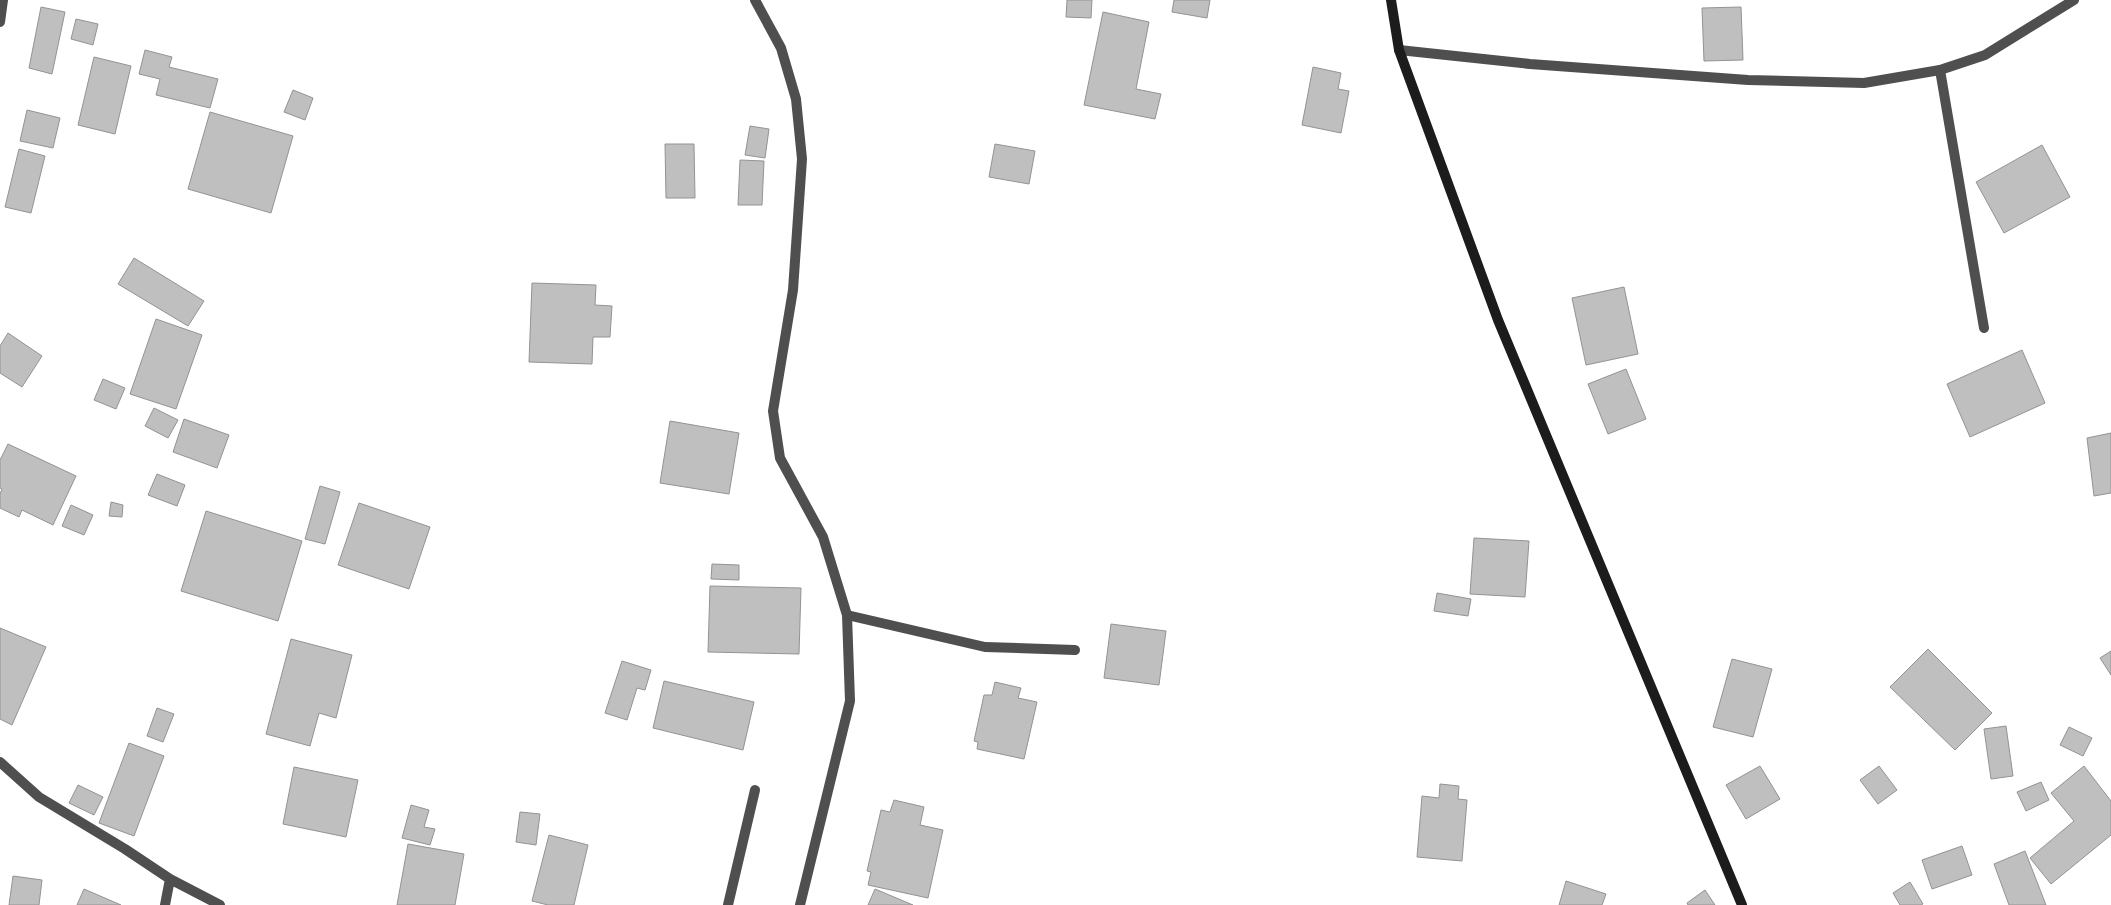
<svg xmlns="http://www.w3.org/2000/svg" width="2111" height="905" font-family="'IBM Plex Sans',sans-serif">
<rect width="100%" height="100%" fill="#fff"/>
<path fill="#bfbfbf" stroke="#939393" d="M1067,0H1092L1091,18L1066,17Z
M1174,0H1210L1207,18L1172,12Z
M41,7L65,12L52,74L29,68Z
M1741,7L1743,60L1704,61L1702,8Z
M1103,12L1149,22L1136,89L1161,94L1155,119L1084,105Z
M76,19L98,24L93,45L71,39Z
M145,50L172,57L169,67L218,79L210,108L156,95L160,79L139,74Z
M94,57L131,66L115,134L78,125Z
M1313,67L1341,73L1338,89L1349,91L1341,133L1302,125Z
M293,90L313,98L305,120L284,112Z
M27,110L60,118L53,148L20,141Z
M210,112L293,136L271,213L188,189Z
M750,126L769,129L765,158L745,155Z
M665,144H694L695,198H666Z
M995,144L1035,151L1029,184L989,177Z
M2042,145L2070,197L2004,233L1976,182Z
M19,149L45,156L31,213L5,207Z
M740,160L764,161L762,205H738Z
M134,258L204,301L188,326L118,284Z
M532,283L596,285L595,305L612,306L610,337H593L592,364L529,362Z
M1624,287L1638,354L1586,365L1572,298Z
M156,319L202,335L176,409L130,394Z
M8,333L42,356L22,387L0,373V346Z
M2022,350L2045,403L1970,437L1947,384Z
M1626,369L1646,419L1608,434L1588,384Z
M103,379L125,388L116,409L94,400Z
M154,408L178,420L168,438L145,426Z
M184,419L229,435L217,468L173,452Z
M670,421L739,433L729,494L660,483Z
M2111,433V493L2094,496L2087,438Z
M8,444L76,476L53,525L22,510L19,517L0,508V494L2,489L0,488V460Z
M157,474L185,485L177,506L148,495Z
M320,486L340,492L325,544L305,539Z
M111,502L123,505L122,517L109,516Z
M359,503L430,527L409,589L338,565Z
M71,505L93,515L84,535L62,526Z
M206,511L302,541L278,621L181,591Z
M1474,538L1529,541L1525,597L1470,594Z
M712,564L739,565V580L711,579Z
M710,586L801,588L799,654L708,652Z
M1437,593L1471,599L1468,616L1434,611Z
M1111,624L1166,631L1159,685L1104,678Z
M0,628L46,647L12,725L0,719Z
M291,639L352,655L336,718L319,713L310,746L266,734Z
M1928,649L1992,713L1955,750L1890,687Z
M2111,651V675L2100,658Z
M1732,659L1772,669L1753,737L1713,727Z
M622,661L651,670L645,690L637,688L627,720L605,713Z
M664,681L754,702L743,750L653,728Z
M995,682L1021,688L1018,698L1037,702L1024,759L977,749L978,742L974,741L984,695H992Z
M157,708L174,714L163,742L147,736Z
M2006,726L2013,776L1991,779L1984,729Z
M2069,727L2092,738L2083,756L2060,745Z
M129,743L164,756L134,836L99,823Z
M1760,766L1780,799L1746,819L1726,785Z
M1879,766L1897,790L1878,804L1860,780Z
M2084,766L2111,801V835L2051,884L2030,858L2074,821L2051,793Z
M294,767L358,780L346,837L283,824Z
M2041,782L2049,800L2026,811L2017,792Z
M1440,784L1459,786L1458,799L1467,800L1462,861L1417,857L1422,796L1439,798Z
M78,785L103,797L94,815L69,803Z
M894,800L924,807L920,825L943,830L928,898L868,885L871,872L867,871L881,810L890,812Z
M411,805L429,810L424,827L435,829L430,845L402,838Z
M520,812L540,814L536,845L516,842Z
M549,835L588,845L574,905H548L532,901Z
M408,844L464,854L455,905H397Z
M1962,846L1972,875L1932,889L1922,860Z
M2025,851L2046,905H2009L1994,864Z
M13,876L42,880L39,905H9Z
M1566,881L1606,894L1602,905H1559Z
M1910,882L1923,904L1921,905H1900L1893,893Z
M84,889L121,905H77Z
M875,889L913,905H868Z
M1705,890L1715,905H1688L1687,903Z"/>
<g fill="none" stroke-linecap="round" stroke-linejoin="round">
<path stroke="#4f4f4f" stroke-width="10" d="M1940,70L1984,328
M847,615L985,647L1075,650
M0,762L39,797L125,849L170,879L220,905
M165,905L170,879
M728,905L755,790"/>
<path stroke="#4f4f4f" stroke-width="10" d="M755,0L781,48L796,99L802,159L793,290L773,411L780,458L823,537L847,615L850,701L800,905
M0,22L3,0
M1399,50L1530,64L1748,80L1864,83L1940,70L1985,55L2074,0"/>
<path stroke="#1c1c1c" stroke-width="10" d="M1391,0L1399,50L1498,320L1742,905"/>
</g>
</svg>
